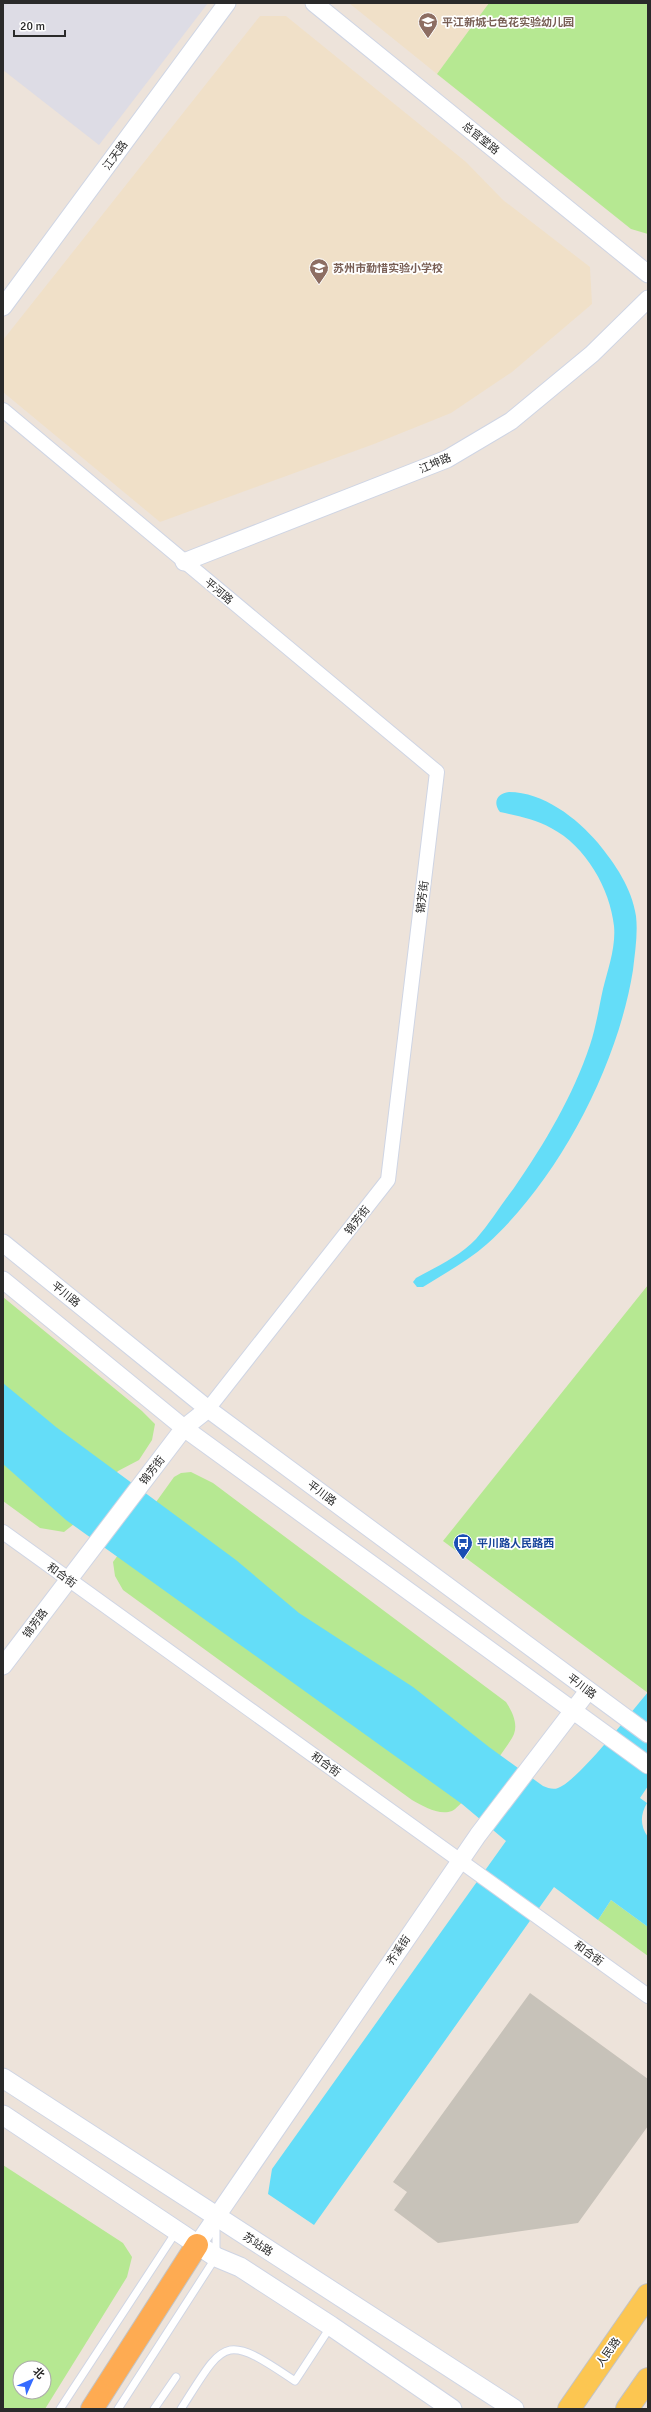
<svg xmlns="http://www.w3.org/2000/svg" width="651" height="2412" font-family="Signika,'Noto Sans SC',sans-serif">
<rect width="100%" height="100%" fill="#ede3da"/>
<path fill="#dddce5" d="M3,3H208L99,145L3,70Z"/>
<path fill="#f0e0c8" d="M349,3H489L437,74Z
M260,16H286L466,162L503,200L590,267L592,304L512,372L451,413L374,444L160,522L3,392V340Z"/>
<path fill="#b6e892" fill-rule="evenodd" d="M489,3H648V234L631,229L437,74Z
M648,1285V1693L443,1541Z
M3,1297L142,1411L155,1424L152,1440L139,1460L118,1471L74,1524L64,1532L40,1528L3,1501Z
M191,1472L213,1483L506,1702C512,1711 518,1723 514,1734C510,1745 462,1807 452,1811C439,1816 423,1806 412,1800L123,1590L115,1576L113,1562L174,1477L181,1473Z
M611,1900L648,1927V1956L598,1920Z
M3,2165L123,2243L132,2257L127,2277L45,2409H3ZM20,2368H44V2392H20Z"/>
<path fill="#64ddf8" d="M509,792C543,792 577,818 598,843C615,864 632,888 636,916C638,934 635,952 633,970C618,1065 559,1179 487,1244C468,1261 445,1273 423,1287H417L413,1282L416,1278C436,1267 460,1256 476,1239C490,1223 501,1205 514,1188C545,1143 573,1096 590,1045C596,1027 599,1007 603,989C608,969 616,947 614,926C610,889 586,846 551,828C535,819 518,816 500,812C492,802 498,793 509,792Z
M3,1383L56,1427L236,1560L299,1613L413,1687L489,1747L543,1786C548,1788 553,1790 558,1788C578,1781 632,1711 648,1692V1786L640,1798L647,1803C640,1815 640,1826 648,1837V1927L611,1900L598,1920L554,1887L314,2225L268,2194L272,2169L506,1841L462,1804L66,1520L3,1464Z"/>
<path fill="#c7c2b9" d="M530,1993L648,2079V2126L578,2223L438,2243L394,2210L407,2192L393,2182Z"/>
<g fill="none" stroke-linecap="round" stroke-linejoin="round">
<g stroke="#cfd5e4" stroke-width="9">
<path id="service" d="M60,2409L176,2232
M118,2409L216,2257V2224
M154,2409L176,2377
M181,2409C225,2340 223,2332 295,2381L331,2326"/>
</g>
<g stroke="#cfd5e4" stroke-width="16">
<path id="minor" d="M3,410L437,772L388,1180L208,1409
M3,1532L648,1996"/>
</g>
<g stroke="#cfd5e4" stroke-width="19">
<path id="tertiary" d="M314,3L648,274
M3,307L227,3
M184,562L447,459L511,421L592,354L648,299
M3,1243L208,1409L648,1734
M3,1280L184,1428L648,1765
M3,1666L184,1428L208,1409
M197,2245L478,1835L588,1691"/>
</g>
<g stroke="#cfd5e4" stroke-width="21">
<path id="secondary" d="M3,2078L514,2409
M3,2115L216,2257L240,2267L331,2326L452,2409"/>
</g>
<g stroke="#c3c3c3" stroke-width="24">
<path id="primary" d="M569,2409L648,2295
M627,2409L648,2379"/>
</g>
<g stroke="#c3c3c3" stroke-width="24">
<path id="trunk" d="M92,2409L197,2245"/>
</g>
<use href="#service" stroke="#fff" stroke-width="7"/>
<use href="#minor" stroke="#fff" stroke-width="14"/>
<use href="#tertiary" stroke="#fff" stroke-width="17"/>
<use href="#secondary" stroke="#fff" stroke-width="19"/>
<use href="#primary" stroke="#fcc651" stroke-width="22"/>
<use href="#trunk" stroke="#feab52" stroke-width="22"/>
</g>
<defs>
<g id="school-pin" transform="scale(1)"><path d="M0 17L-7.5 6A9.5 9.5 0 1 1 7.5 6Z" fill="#8d6e63" stroke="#fff"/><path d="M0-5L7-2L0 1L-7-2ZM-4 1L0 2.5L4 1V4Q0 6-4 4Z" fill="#fff"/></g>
<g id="bus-pin" transform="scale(1)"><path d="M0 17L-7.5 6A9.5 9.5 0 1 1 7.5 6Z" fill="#1a4fb4" stroke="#fff"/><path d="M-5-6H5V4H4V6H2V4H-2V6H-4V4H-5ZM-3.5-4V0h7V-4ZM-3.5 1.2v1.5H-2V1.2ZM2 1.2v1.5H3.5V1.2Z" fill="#fff"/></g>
</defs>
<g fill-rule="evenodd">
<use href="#school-pin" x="428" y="22"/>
<use href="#school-pin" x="319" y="268"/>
<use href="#bus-pin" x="463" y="1543"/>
</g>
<g text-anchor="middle" stroke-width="3.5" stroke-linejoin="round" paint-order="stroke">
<g font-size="11" font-weight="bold" fill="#785e54" stroke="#fff" text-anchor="start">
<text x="442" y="26">平江新城七色花实验幼儿园</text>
<text x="333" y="272">苏州市勤惜实验小学校</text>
</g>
<g font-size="11" fill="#2a2a2a" stroke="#fff">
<text transform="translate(481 138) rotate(39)" y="4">总官堂路</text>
<text transform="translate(115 155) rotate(-54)" y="4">江天路</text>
<text transform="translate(435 463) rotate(-23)" y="4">江坤路</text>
<text transform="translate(219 591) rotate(40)" y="4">平河路</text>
<text transform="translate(422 897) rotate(-83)" y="4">锦芳街</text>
<text transform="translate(357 1220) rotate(-52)" y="4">锦芳街</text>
<text transform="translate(66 1294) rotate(39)" y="4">平川路</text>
<text transform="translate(152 1470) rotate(-52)" y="4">锦芳街</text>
<text transform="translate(322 1493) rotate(37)" y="4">平川路</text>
<text transform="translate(62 1575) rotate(36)" y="4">和合街</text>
<text transform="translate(35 1623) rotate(-54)" y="4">锦芳路</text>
<text transform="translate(582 1686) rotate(37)" y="4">平川路</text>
<text transform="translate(326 1764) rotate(36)" y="4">和合街</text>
<text transform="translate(398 1950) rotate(-56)" y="4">齐溪街</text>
<text transform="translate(589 1953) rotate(36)" y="4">和合街</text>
<text transform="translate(258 2244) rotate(33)" y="4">苏站路</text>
<text transform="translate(608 2352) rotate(-55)" y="4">人民路</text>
</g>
<g font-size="11" font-weight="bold" fill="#164399" stroke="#fff" text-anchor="start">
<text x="477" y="1547">平川路人民路西</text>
</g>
</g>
<rect width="651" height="2412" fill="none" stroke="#2a2a2a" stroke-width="8"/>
<g transform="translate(32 2380) rotate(45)"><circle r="19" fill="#ffffff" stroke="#aaaaaa"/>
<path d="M0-3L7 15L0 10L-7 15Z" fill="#356bff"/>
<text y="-6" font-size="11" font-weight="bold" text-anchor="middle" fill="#2a2a2a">北</text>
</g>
<path d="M14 30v6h51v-6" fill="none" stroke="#2a2a2a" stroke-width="2"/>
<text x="20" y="30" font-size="12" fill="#2a2a2a" stroke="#ffffff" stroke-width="3" paint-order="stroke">20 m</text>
</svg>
